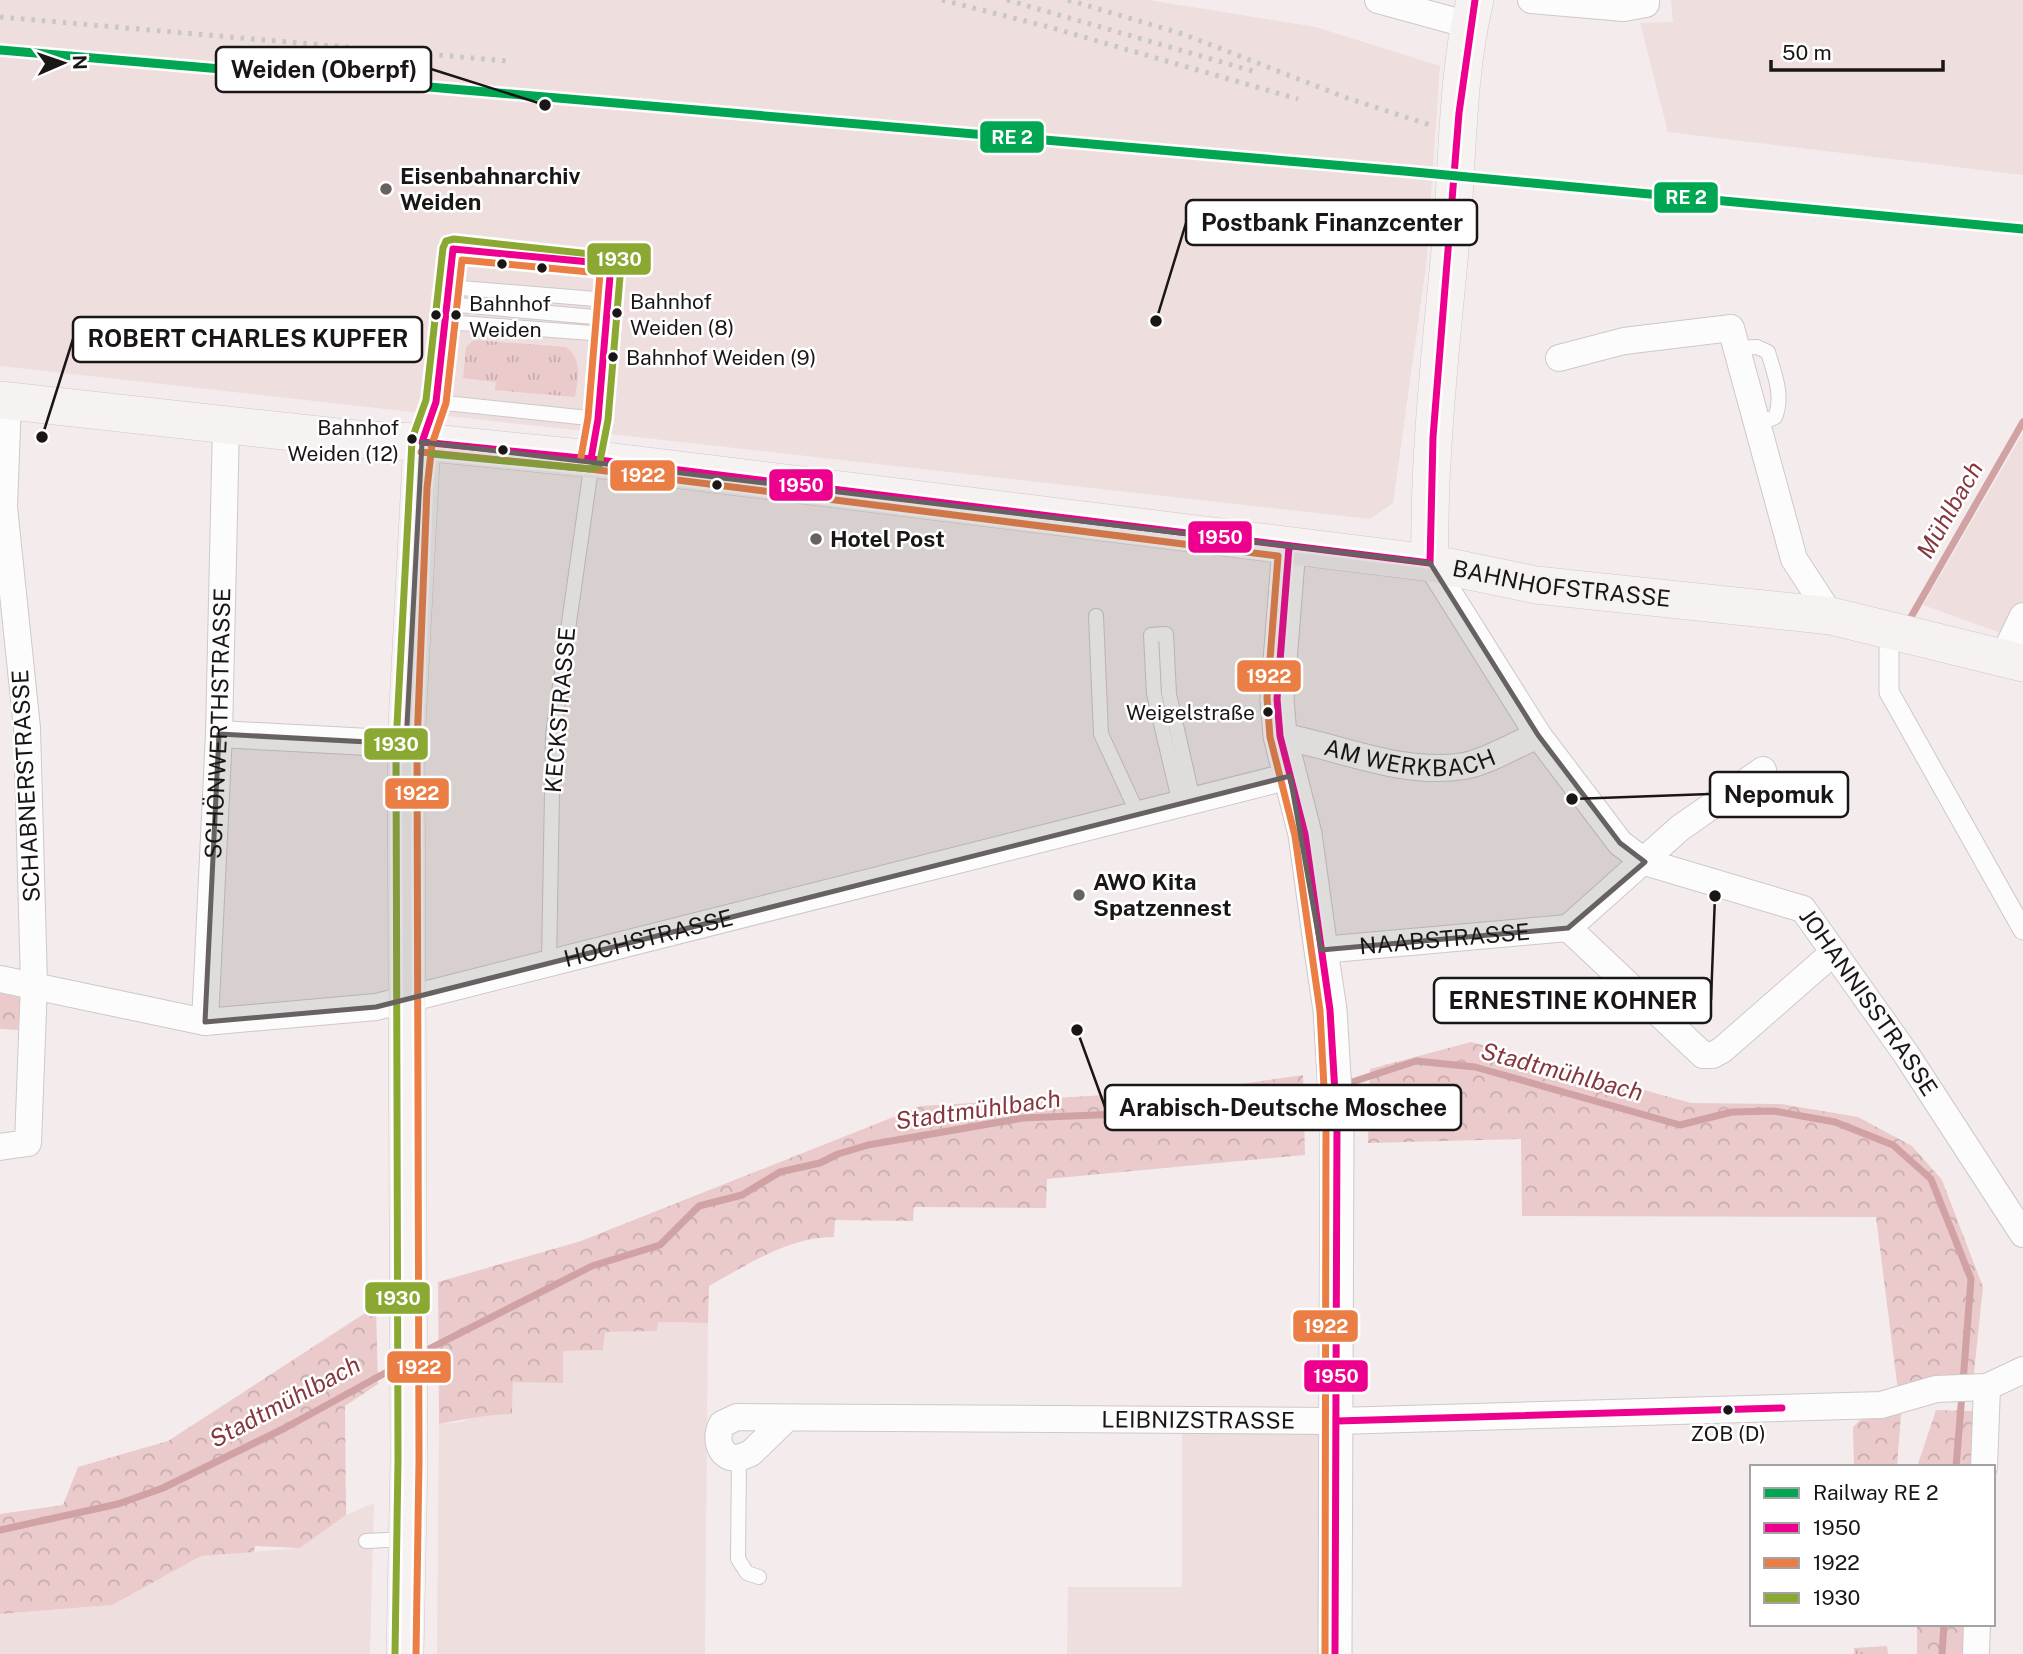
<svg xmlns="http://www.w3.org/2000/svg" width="2023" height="1654" font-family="'Public Sans',sans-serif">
<defs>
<pattern id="grass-tufts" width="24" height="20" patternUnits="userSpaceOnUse" patternTransform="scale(1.75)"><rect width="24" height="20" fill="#eacacb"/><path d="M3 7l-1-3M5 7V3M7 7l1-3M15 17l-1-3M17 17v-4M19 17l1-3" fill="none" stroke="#c8adae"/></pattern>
<pattern id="forest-crowns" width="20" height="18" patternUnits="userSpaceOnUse" patternTransform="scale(1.75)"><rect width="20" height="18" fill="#eacacb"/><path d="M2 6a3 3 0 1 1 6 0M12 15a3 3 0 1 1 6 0" fill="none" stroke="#c8adae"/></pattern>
</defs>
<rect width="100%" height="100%" fill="#f4ecec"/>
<path fill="#eedede" d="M0,0H1149L1316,27L1440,66L1426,266L1393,503L1370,519L0,366Z
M1671,0H2023V175L1668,132L1640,23L1673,22Z
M2023,433V641L1923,605Z
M658,1322L708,1323L705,1654H437L439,1424L462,1422L475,1415L512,1414L513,1382L563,1351L603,1350L604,1332L656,1331Z
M1182,1431L1322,1434L1318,1654H1067L1068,1587H1182Z
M374,1503L370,1654H0V1614L112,1605L201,1556L300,1548L346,1515Z"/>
<path fill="url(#grass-tufts)" d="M474,340L566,347C583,360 578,378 575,397L495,390L496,382L463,378L466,347Z
M1887,1646L1888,1654H1854V1648Z"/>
<path fill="url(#forest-crowns)" d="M0,992L21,998L18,1030L0,1029Z
M1471,1042L1691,1103L1781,1104L1858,1117L1912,1146L1942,1180L1983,1287L1973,1382L1898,1391L1876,1217L1522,1216L1521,1139L1368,1143L1370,1069Z
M1303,1075L1305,1155L1047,1179L1046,1208L914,1207L913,1221L835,1220L834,1237C788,1237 749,1264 709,1286L708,1323L658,1322L657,1331L605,1332L603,1350L563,1351V1383L513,1382L512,1414C486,1415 465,1419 439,1424L438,1282L581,1241L921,1106L1208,1089Z
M376,1306L378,1384L345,1406L346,1515L300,1548L255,1546L254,1552L201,1556L112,1605L0,1614V1514L63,1505L78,1467L168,1441Z
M1936,1410L1973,1411L1972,1467H1917Z
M1901,1414L1897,1467H1854L1853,1427L1860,1420Z
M1917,1624H1971V1654H1917Z"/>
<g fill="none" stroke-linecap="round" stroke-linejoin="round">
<path stroke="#d0a2a3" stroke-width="7" d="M1911,617L2023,422
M1343,1085L1416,1061L1475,1067L1680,1125L1732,1112L1774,1111L1835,1122L1893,1145L1931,1179L1971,1279L1963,1382
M419,1354L592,1266L660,1245L699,1206L742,1195L780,1172L820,1163L838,1154L868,1145L1023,1118L1241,1109L1274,1105L1325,1090
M1956,1467L1962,1394
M0,1530L118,1504L163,1488L285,1428L396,1367
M1942,1654L1944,1624"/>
<g stroke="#cec8c8" stroke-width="16">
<path id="service" d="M449,287L608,300
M447,304L606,318
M446,322L605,334
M1736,348L1757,347L1768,352C1774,373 1784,396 1775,417L1757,425
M436,402L598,419
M423,441L436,402L453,249L611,264L598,419L553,735L549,963
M1096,616L1101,734L1138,814
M1180,804L1154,694L1151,635L1166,634L1169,694L1193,800
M739,1458L738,1559L747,1573L759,1577
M366,1541L407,1539"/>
</g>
<g stroke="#cec8c8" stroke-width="21">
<path id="pedestrian" d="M1889,630V692L2023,930"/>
</g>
<g stroke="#cec8c8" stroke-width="28">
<g id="minor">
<path d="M1378,0L1469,25"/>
<path d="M1531,0L1624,8L1646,4V0"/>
<path d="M1559,358L1624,341L1731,328L1794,559L1831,616"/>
<path id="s1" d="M1430,563L1538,735L1620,843L1645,862L1803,909L1906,1054L2023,1234"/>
<path d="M2003,657L2023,616"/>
<path d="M219,734L406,744"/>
<path id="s2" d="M1280,736C1341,747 1401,776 1464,766C1485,763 1517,744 1538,735"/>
<path d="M1568,928L1680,828L1763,770"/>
<path id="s3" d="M1321,950L1568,928L1703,1055H1713L1722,1050L1834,952"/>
<path id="s4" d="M0,979L205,1022L376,1007L1290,776"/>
<path id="s5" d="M205,1022L219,734L226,424"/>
<path d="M0,1147L28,1143L34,984L27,728L4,507L8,401"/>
<path id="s6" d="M787,1418L751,1453L739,1458L730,1457C717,1451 716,1435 722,1424L737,1417L1337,1421L1881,1405L1936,1389L1987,1387L2023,1370"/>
<path d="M1984,1467L1987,1387"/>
<path d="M1976,1654L1977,1624"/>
</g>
</g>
<g stroke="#cec8c8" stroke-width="35">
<path id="tertiary" d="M1289,547L1277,699L1280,736L1305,834L1321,950L1330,1010L1337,1126L1335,1654"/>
</g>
<g stroke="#cec8c8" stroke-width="38">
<g id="secondary">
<path id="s7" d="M0,400L365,440L422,442L591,459L1430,563L1536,585L1831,616L2023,663"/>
<path d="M1430,563C1428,451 1442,339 1452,228C1458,152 1457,74 1475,0"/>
<path d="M405,1654L409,1460L406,744L422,442"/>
</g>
</g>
<use href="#service" stroke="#fdfcfc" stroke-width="14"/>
<use href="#pedestrian" stroke="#fdfcfc" stroke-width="19"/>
<use href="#minor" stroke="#fdfcfc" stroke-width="26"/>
<use href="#tertiary" stroke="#fdfcfc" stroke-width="33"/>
<use href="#secondary" stroke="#f6f2f2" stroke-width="37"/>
<path stroke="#c8c6c6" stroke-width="5" stroke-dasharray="3.5 7" stroke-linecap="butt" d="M942,0L1049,27L1298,99
M1007,0L1256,72
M1068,0L1183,34L1347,98L1433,126
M0,17L507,61"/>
<g stroke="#fff" stroke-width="12">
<path id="bus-1" d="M453,249L611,264L598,419L591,459L422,442L436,402Z
M591,459L1430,563
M1289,547L1277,699L1280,736L1305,834L1330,1010L1337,1126L1335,1654
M1430,563L1433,437L1459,113L1475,0
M1337,1421L1782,1408"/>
</g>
<g stroke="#fff" stroke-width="12">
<path id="bus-2" d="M421,452L590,469L1278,556L1267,698L1270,737L1295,836L1320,1011L1326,1126L1325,1654
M416,1654L419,1460L417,744L427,488L432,444L446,403L462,260L600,273L588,418L581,457"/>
</g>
<g stroke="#fff" stroke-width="12">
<path id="bus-3" d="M412,439L426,400L443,248L446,241L454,239L618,257L621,265L608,420L599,466L590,469L432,454
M395,1654L398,1460L396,744L412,441"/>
</g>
<use href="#bus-1" stroke="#ec008d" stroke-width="7"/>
<use href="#bus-2" stroke="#ea7e44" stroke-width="7"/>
<use href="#bus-3" stroke="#8ba932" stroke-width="7"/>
<g stroke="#fff" stroke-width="14">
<path id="rail-1" d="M0,50L1404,171L2023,229"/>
</g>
<use href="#rail-1" stroke="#00a651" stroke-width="9"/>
</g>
<path fill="#676161" fill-opacity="0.2" stroke="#676161" stroke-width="5" stroke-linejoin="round" d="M422,442L1430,563L1538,735L1620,843L1645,862L1568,928L1321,950L1290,776L376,1007L205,1022L219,734L406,744Z"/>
<g fill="#676161" stroke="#fff" stroke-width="2.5">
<circle cx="386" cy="189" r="7"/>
<circle cx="816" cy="539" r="7"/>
<circle cx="1079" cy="895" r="7"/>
</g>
<g fill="#1b1616" stroke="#fff" stroke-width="2.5">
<circle cx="502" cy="264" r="6"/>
<circle cx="542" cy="268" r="6"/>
<circle cx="617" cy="313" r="6"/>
<circle cx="436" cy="315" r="6"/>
<circle cx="456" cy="315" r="6"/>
<circle cx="613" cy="357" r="6"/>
<circle cx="412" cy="439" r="6"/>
<circle cx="503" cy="450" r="6"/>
<circle cx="717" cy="485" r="6"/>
<circle cx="1268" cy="712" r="6"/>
<circle cx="1728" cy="1410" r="6"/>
</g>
<g text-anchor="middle" stroke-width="5" stroke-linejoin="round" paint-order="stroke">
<g font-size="21" fill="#1b1616" stroke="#fff" text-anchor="start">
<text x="630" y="309">Bahnhof<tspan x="630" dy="26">Weiden (8)</tspan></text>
<text x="469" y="311">Bahnhof<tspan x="469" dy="26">Weiden</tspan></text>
<text x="626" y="365">Bahnhof Weiden (9)</text>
<text x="399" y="435" text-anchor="end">Bahnhof<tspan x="399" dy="26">Weiden (12)</tspan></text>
<text x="1255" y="720" text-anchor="end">Weigelstraße</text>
<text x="1728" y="1441" text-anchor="middle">ZOB (D)</text>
</g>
<g font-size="23" font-weight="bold" fill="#1b1616" stroke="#fff" text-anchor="start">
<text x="400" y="184">Eisenbahnarchiv<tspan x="400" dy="26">Weiden</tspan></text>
<text x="830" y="547">Hotel Post</text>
<text x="1093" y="890">AWO Kita<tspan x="1093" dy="26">Spatzennest</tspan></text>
</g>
<g font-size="23" fill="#1b1616" stroke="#fff">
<text dy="8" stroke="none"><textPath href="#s7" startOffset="1573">BAHNHOFSTRASSE</textPath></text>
<text transform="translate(560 710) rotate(-85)" y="8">KECKSTRASSE</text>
<text dy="8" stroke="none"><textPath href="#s5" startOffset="299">SCHÖNWERTHSTRASSE</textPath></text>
<text dy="8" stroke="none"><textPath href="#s2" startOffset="133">AM WERKBACH</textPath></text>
<text transform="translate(26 786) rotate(-93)" y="8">SCHABNERSTRASSE</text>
<text dy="8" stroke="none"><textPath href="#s4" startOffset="662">HOCHSTRASSE</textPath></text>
<text dy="8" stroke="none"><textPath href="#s3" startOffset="124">NAABSTRASSE</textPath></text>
<text dy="8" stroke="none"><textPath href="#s1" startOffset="649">JOHANNISSTRASSE</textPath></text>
<text dy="8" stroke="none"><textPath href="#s6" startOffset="588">LEIBNIZSTRASSE</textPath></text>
</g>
<g font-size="24" font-style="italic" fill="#86373e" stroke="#fff">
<text transform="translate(1950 510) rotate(-60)" y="8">Mühlbach</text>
<text transform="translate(1562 1072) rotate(15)" y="8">Stadtmühlbach</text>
<text transform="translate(978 1110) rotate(-8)" y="8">Stadtmühlbach</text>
<text transform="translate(285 1402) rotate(-28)" y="8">Stadtmühlbach</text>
</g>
</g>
<path fill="none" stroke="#1b1616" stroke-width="2.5" d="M545 105L431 69M1156 321L1186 223M42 437L73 339M1572 799L1710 794M1715 896L1711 1000M1077 1030L1105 1107"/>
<g fill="#1b1616" stroke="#fff" stroke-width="2.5">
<circle cx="545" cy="105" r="7"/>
<circle cx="1156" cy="321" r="7"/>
<circle cx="42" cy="437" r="7"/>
<circle cx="1572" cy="799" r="7"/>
<circle cx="1715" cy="896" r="7"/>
<circle cx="1077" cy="1030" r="7"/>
</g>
<g fill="#fff" stroke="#1b1616" stroke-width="2.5">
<rect x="216" y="47" width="215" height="45" rx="7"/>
<rect x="1186" y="200" width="291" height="45" rx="7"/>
<rect x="73" y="317" width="349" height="45" rx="7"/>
<rect x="1710" y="772" width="138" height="45" rx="7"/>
<rect x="1434" y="978" width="277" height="45" rx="7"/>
<rect x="1105" y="1085" width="356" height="45" rx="7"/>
</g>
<g font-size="24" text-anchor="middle" font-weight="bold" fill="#1b1616">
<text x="324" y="78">Weiden (Oberpf)</text>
<text x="1332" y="231">Postbank Finanzcenter</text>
<text x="248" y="347">ROBERT CHARLES KUPFER</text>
<text x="1779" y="803">Nepomuk</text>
<text x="1573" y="1009">ERNESTINE KOHNER</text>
<text x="1283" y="1116">Arabisch-Deutsche Moschee</text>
</g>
<g stroke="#fff" stroke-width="2.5">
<rect x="979" y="120" width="66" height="34" rx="7" fill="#00a651"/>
<rect x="1653" y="181" width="66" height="33" rx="7" fill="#00a651"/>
<rect x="586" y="242" width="66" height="34" rx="7" fill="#8ba932"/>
<rect x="609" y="459" width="67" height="33" rx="7" fill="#ea7e44"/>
<rect x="768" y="468" width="66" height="34" rx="7" fill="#ec008d"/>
<rect x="1187" y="520" width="66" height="34" rx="7" fill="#ec008d"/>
<rect x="1236" y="659" width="66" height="34" rx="7" fill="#ea7e44"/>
<rect x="363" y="727" width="66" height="34" rx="7" fill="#8ba932"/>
<rect x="384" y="777" width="66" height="33" rx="7" fill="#ea7e44"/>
<rect x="364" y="1281" width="67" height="34" rx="7" fill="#8ba932"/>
<rect x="1292" y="1309" width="67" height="34" rx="7" fill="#ea7e44"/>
<rect x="386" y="1350" width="66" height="34" rx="7" fill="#ea7e44"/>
<rect x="1303" y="1359" width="66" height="34" rx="7" fill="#ec008d"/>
</g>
<g font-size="19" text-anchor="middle" font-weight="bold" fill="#fff">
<text x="1012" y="144">RE 2</text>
<text x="1686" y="204">RE 2</text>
<text x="619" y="266">1930</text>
<text x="643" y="482">1922</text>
<text x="801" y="492">1950</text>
<text x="1220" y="544">1950</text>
<text x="1269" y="683">1922</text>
<text x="396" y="751">1930</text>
<text x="417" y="800">1922</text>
<text x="398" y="1305">1930</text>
<text x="1326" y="1333">1922</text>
<text x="419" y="1374">1922</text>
<text x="1336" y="1383">1950</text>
</g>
<rect x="1750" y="1465" width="245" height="161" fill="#ffffff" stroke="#a4a2a2" stroke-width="2"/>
<rect x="1764" y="1488" width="35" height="10" fill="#00a651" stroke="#a4a2a2" stroke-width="2"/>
<text x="1813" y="1500" font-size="21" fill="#1b1616">Railway RE 2</text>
<rect x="1764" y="1523" width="35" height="10" fill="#ec008d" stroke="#a4a2a2" stroke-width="2"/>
<text x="1813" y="1535" font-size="21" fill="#1b1616">1950</text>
<rect x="1764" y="1558" width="35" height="10" fill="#ea7e44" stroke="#a4a2a2" stroke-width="2"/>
<text x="1813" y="1570" font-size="21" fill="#1b1616">1922</text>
<rect x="1764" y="1593" width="35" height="10" fill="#8ba932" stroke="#a4a2a2" stroke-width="2"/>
<text x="1813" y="1605" font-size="21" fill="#1b1616">1930</text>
<g transform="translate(63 63) rotate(88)" stroke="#ffffff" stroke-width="5" paint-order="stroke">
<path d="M0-5L12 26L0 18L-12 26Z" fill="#1b1616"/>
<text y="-10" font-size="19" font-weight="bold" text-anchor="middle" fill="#1b1616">N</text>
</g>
<path d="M1771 60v10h172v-10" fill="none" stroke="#1b1616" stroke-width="3.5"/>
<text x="1782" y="60" font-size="21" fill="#1b1616" stroke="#ffffff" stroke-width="5" paint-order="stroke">50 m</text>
</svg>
